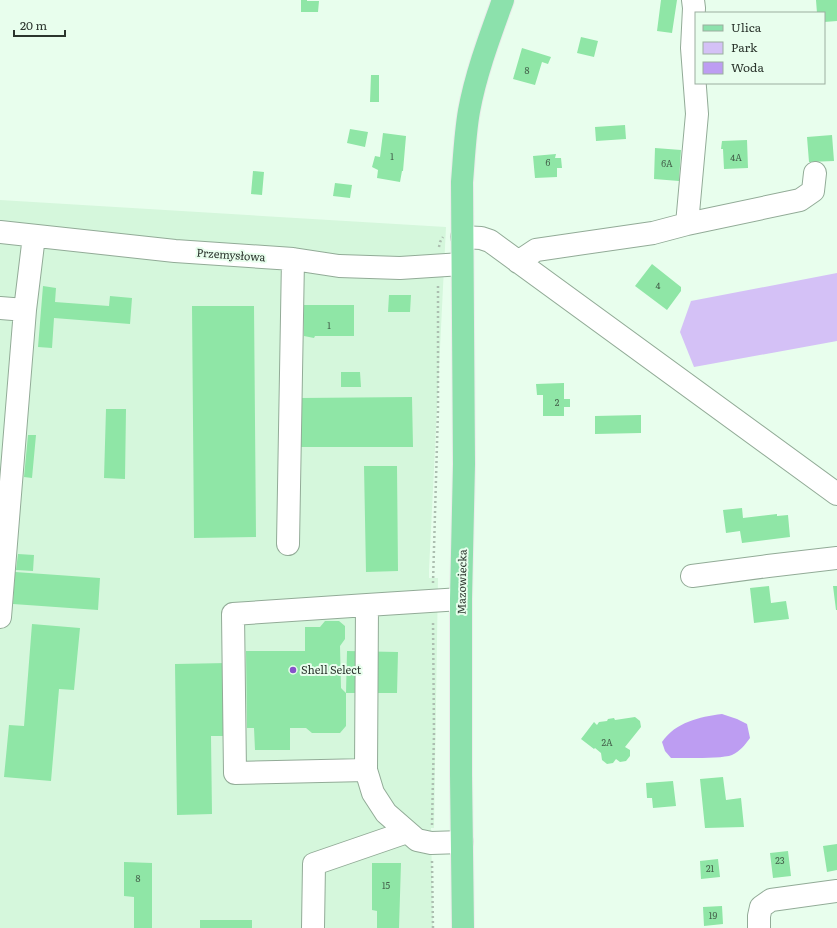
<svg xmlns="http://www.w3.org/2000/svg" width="837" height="928" font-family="Literata,serif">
<rect width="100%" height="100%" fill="#e8feed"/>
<path fill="#d5f7dc" d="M0,200L446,227L429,570V578H438L434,828H431L433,928H0Z"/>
<path fill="#d4c1f6" d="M837,273V341L694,367L680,332L691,301Z"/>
<path fill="#bd9df2" d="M722,714L737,719L747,724L750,738C745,745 740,751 732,755C722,759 684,758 671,758L665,751L662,742C676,722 699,717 722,714Z"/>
<path fill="#8fe6a6" d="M301,0H307V1H319L318,12H301Z
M661,0H677L672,33L657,31Z
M816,0H837V21L824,22V13H817Z
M581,37L598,41L594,57L577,53Z
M522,48L551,57L548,64L542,62L535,85L513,79Z
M371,75H379V102H370Z
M625,125L626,139L596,141L595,127Z
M350,129L368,132L365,147L347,143Z
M383,133L406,136L403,171H402L400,182L377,178L378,170L372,167L375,156L380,157Z
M832,135L834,161L809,162L807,137Z
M747,140L748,168L724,169L723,149H721L722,141Z
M655,148L681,150L679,181L654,179Z
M556,154L555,158H561L562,168H557V177L535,178L533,156Z
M253,171L264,172L262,195L251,194Z
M335,183L352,185L350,198L333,196Z
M652,264L681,287V291L667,310L635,286Z
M43,286L56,288L55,302L109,306L110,296L132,298L130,324L54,318L52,348L38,347Z
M389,295H411L410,312H388Z
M302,305H354V336H315L314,338L304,336V316L302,315Z
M192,306H254L256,537L194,538Z
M341,372H360L361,387H341Z
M564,383V399H570V407H564V416H543V395H537L536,384Z
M412,397L413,447H301V398Z
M106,409H126L125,479L104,478Z
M641,415V433L595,434V416Z
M28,435H36L32,478L24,477Z
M364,466H397L398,571L366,572Z
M742,508L743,518L777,514V516L788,515L790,537L742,543L740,531L726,533L723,510Z
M18,554L34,555L33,571L16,570Z
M15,572L100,578L98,610L13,604Z
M769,586L771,603L786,601L789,619L754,623L750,588Z
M833,586H837V610H836Z
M325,621H339L345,626V639L340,646L341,688L346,693L347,651L398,652L397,693H346V726L340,733H312L306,728H290V750H255L254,728H247L246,651H305V627H320Z
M32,624L80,628L74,690L59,689L51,781L4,777L9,725L24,726Z
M227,663L228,736H211L212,814L177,815L175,664Z
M635,717L640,721L641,727L625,747L630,750V756L626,761L620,762L616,759L613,763L607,764L602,760L601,753L595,748L594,749L581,739L594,722L597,725L599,722L607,721L608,719L614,718L615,720Z
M723,777L726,800L741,798L744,827L705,828L700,779Z
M673,781L676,806L653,808L652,798H647L646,783Z
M837,844V870L827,872L823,846Z
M788,851L791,876L773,878L770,853Z
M718,859L720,877L701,879L700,861Z
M124,862L152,863V928H134V897L124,896Z
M372,863H401L399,928H377V911L372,910Z
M722,906L723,924L704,926L703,907Z
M200,920H252V928H200Z"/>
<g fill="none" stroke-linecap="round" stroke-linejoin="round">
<g stroke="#92ab97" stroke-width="24">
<path id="minor" d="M687,224L697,114L692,48L694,8L693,0
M0,232L175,251L293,259L339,266L400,268L462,264
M462,237L481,238L490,241L837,494
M518,262L536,250L653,233L687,224L800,200L813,191L815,173
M0,308L25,310
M288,544L293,259
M692,576L768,566L837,558
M461,599L367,605L366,770L373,793L386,813L417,840L431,843L462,842
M0,617L25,310L34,236
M366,770L235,773L233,614L367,605
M313,928L314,864L407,832
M759,928V916L761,907L771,900L837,891"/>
</g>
<g stroke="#eaebea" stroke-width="24">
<path id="major" d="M463,928L461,775V599L464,464L462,182C464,158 465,134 469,111C476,73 490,36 503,0"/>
</g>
<path stroke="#acbeb0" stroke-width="2.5" stroke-dasharray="2 3" stroke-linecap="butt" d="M439,247L440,242L443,237
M433,583L438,410V284
M432,825L434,733L433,620
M432,861L433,928"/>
<use href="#minor" stroke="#fff" stroke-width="22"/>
<use href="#major" stroke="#8ce1ac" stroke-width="22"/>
</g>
<circle fill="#8752ca" stroke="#e8feed" stroke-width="1.5" cx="293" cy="670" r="4"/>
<g text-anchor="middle" stroke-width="4" stroke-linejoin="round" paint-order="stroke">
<g font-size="9" fill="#44614b">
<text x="527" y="74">8</text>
<text x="392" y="160">1</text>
<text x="736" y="161">4A</text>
<text x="548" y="166">6</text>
<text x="667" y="167">6A</text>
<text x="658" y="289">4</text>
<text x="329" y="329">1</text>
<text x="557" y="406">2</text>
<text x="607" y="746">2A</text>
<text x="780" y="864">23</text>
<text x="710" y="872">21</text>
<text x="138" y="882">8</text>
<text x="386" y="889">15</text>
<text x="713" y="919">19</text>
</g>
<g font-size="11" fill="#2b352d" stroke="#e8feed">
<text transform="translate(231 255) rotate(4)" y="4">Przemysłowa</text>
<text transform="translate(462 582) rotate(-89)" y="4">Mazowiecka</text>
</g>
<g font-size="11" fill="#2b352d" stroke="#e8feed" text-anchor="start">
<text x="301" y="674">Shell Select</text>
</g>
</g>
<rect x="695" y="12" width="130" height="72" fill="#e8feed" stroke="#9caea0"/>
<rect x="703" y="25" width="20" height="6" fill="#8ce1ac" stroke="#9caea0"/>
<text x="731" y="32" font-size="12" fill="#2b352d">Ulica</text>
<rect x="703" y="42" width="20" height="12" fill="#d4c1f6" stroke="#9caea0"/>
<text x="731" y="52" font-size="12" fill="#2b352d">Park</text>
<rect x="703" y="62" width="20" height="12" fill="#bd9df2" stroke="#9caea0"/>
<text x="731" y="72" font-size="12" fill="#2b352d">Woda</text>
<path d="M14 30v6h51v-6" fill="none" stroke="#2b352d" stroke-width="2"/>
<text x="20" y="30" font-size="12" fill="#2b352d" stroke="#e8feed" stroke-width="3" paint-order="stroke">20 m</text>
</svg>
